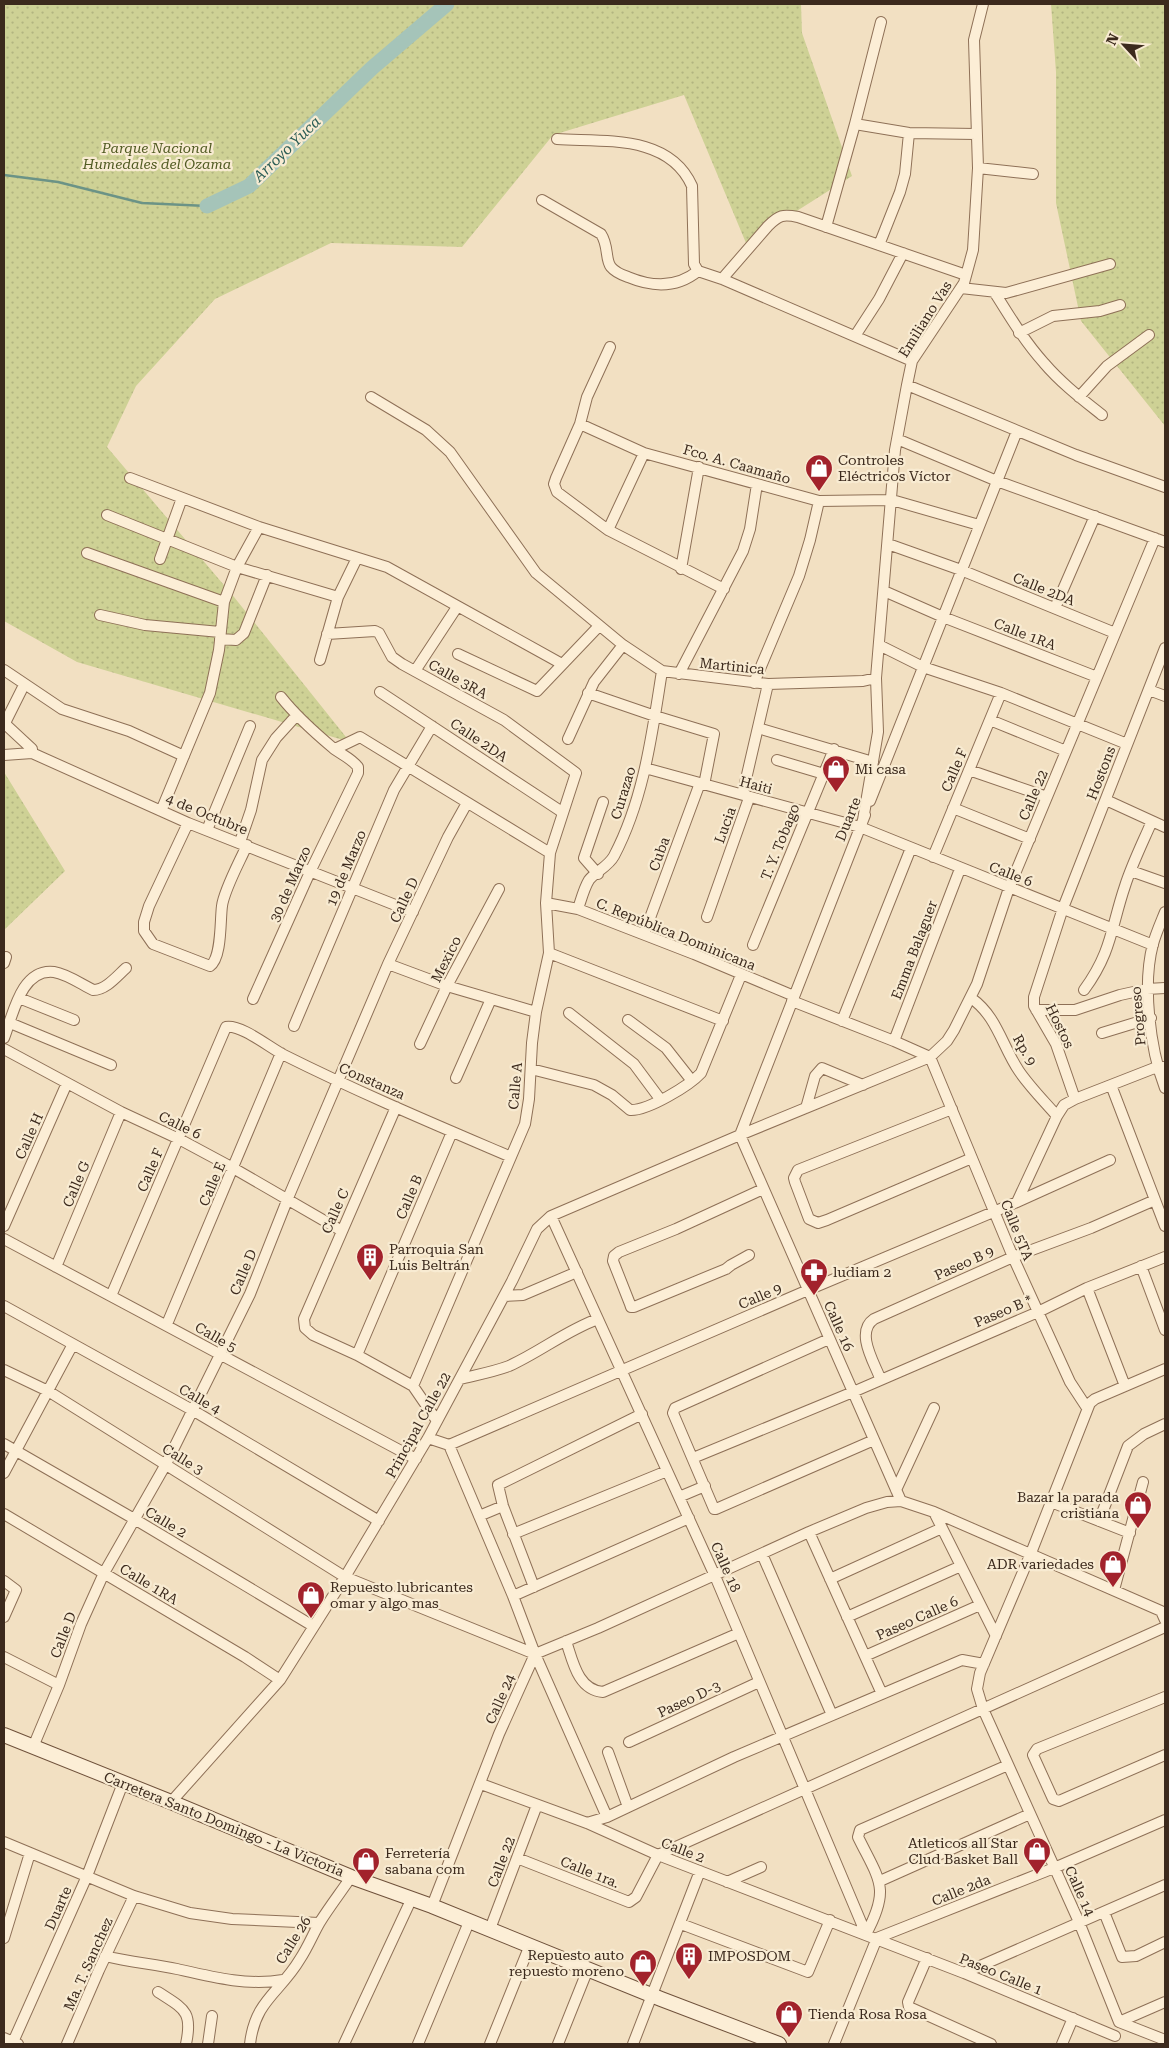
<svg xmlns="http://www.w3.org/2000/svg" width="1169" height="2048" font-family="'Roboto Serif',serif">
<defs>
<pattern id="park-dots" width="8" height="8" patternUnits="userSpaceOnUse" patternTransform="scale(1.25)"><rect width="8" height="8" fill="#ced195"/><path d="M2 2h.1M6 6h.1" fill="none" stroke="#b2b480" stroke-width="1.8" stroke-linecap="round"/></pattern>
</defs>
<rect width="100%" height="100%" fill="#f2e0c2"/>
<path fill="url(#park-dots)" d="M4,4H801L802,33L852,176L746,243L684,95L553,135L462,247L331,243L215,299L136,386L107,447L234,597L350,742L77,662L4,621Z
M1051,4H1165V426L1081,321L1056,203V72Z
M4,772L65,871L4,930Z"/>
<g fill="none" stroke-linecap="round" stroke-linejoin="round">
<path stroke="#6b9386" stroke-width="2.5" d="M4,175L58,182L142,203L207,206"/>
<path stroke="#a5c4b9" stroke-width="15" d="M207,206L249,186L372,68L447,4"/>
<g stroke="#8e7057" stroke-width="12">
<path id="minor" d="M881,22L855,124L909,133L976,134
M557,139C604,142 669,134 692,186L694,264L698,271L722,279L912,361
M978,168L1033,174
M542,200L601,234C609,246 605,260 611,267C615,272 622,275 628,277C652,287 677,288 698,271
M826,227L855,124
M879,245L900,192L905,174L909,133
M722,279L768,226C779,215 783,214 798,217L966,275
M961,288L1006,293L1110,264
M995,293C1010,317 1025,342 1044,363C1061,383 1082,399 1102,415
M1019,333L1053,316L1100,311L1120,305
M855,336L879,299L903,253
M610,347L587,397L580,424L556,478L554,484L557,492L608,530L724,589
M907,385L1076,455L1165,487
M371,397L426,430L450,452L536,573L623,645L662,671L768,684L863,681L876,678
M1079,397L1107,366L1149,335
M580,424L644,453L819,501L892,500L979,525
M897,439L997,481L1165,542
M130,478L259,527L387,567L562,664
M107,515L237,567L338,597
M608,530L644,453
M888,544L961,570L1115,633
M87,553L224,602
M160,559L182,498
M681,569L699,467
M884,591L943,617L1097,677
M1055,608L1095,516
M100,615L145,625L220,632
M327,634L375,631L379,633L392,657L402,664L504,720L576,773L550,853L546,903L549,953L536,1012L532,1043L529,1099L525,1124L413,1386
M220,639L236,640L244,633L267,575
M879,645L923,667L1001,693L1127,744
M458,654L537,691L599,626
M320,660L338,597L357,558
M4,670L62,709L129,731L184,756
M415,671L457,607
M679,674L743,551L750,529L757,484
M754,683L799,576L810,540L819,501
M1149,690L1165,696
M380,692L562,812
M588,693L655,716L714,734L704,785
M990,720L1066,751
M4,723L32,749V753L188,823L413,912
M4,725L24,685
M758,728L873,762
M568,739L594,682L623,645
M335,749L360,737L550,853
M4,755L32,753
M777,760L824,774
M645,768L860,827L1153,945
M969,770L1047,797
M749,798L743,792L768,684
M1106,800L1165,827
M870,801L1017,431
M953,808L1030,839
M161,811L210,693L219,650L224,602L237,567L259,527
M863,820L878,732L876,678L895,450L907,385L912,361L964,283L973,250L978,168L974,40L983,4
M188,823L149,906L144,922V931L153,944L210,966C222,958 220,920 222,906C224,890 240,861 247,845
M207,830L250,726
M240,842L251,810L262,760L276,738L296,716
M933,857L1001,693
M1131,871L1165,883
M598,874L584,858L603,802
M546,903L578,909L694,954L794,996
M578,909C581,900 584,888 589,880C596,871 608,867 614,856C644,799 652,734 662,671
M1165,912C1161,922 1156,933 1153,944C1142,985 1150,1049 1165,1088
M707,917L749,798
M644,934L700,783
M753,945L834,749
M549,953L723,1021
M4,963L6,957
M388,964L447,986L536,1012
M1084,990C1112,952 1111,927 1125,886C1132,864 1143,842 1152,821
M19,998L74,1020
M971,998C997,1016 1002,1046 1019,1071C1030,1087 1044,1101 1057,1116
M253,999L310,872L358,773V767C351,758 342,755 333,748C314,732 296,716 281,697
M792,1001L894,1041L930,1057
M1036,1010H1075L1120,995L1147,989L1165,988
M569,1013L634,1064L660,1099
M628,1020L666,1048L692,1081
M842,1021L911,848
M10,1023L111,1065
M294,1026L394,790L432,726
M1102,1033L1151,1018
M4,1038C13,1015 21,968 54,972C67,974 81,984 93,990C106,990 117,976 126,968
M894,1041L960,869
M420,1044L447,986L499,889
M4,1049L121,1112L179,1139L233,1168L342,1231
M930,1057L1013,1257L1070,1382L1087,1408
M531,1069L594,1085L612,1095L630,1110C648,1111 690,1085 701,1073L741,975
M456,1078L491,999
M1111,1085L1165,1226
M1075,1099L1056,1044L1034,1006V997L1063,908L1165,648
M396,1107L304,1319L305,1328L313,1335L357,1355L413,1386L437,1421
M806,1108L815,1076L822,1068L863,1085
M952,1109L798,1170L794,1178L795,1182L809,1219L818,1223L827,1220L972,1158
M740,1135L865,815
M740,1135L901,1501
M1017,1202L1057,1116L1064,1105L1075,1099L1157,1067H1165
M551,1216L715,1576L866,1934
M4,1226L67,1083
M4,1239L416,1459
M749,1255L731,1265L726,1269L634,1307H631L630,1304L613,1261L614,1256L619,1252L676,1229L763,1189
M1141,1266L1165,1330
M56,1267L121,1112
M1087,1288L1125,1386
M111,1296L226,1027C241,1024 270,1048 284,1055C358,1092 434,1124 511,1157
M504,1296L523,1295L577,1272
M4,1306L194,1411L379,1521
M167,1324L281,1053
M829,1339L675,1408L673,1413L714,1509H716L874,1440
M357,1355L452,1132
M4,1370L48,1391L345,1577L535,1654
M880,1378C874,1362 855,1332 874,1319L1013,1257L1091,1228L1155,1200
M460,1379C476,1375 493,1372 509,1366C540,1352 567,1330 598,1319
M428,1438L449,1445L513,1596L535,1654L607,1817
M4,1444L136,1520L313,1626
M449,1445L808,1290L1017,1202L1110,1160
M693,1458L853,1392L1038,1312L1087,1288L1165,1257
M4,1473L73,1344
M896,1490L934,1408
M679,1497L705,1486
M1051,1502L1130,1533
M934,1512L996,1636
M4,1514L245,1657L280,1680
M479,1516L503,1506
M1099,1521L1128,1446L1144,1434L1165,1424
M809,1532L882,1694
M513,1534L667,1471
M762,1554L832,1715
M830,1579L942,1528
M4,1581L16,1590L4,1617
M534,1587L503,1506L498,1485L642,1414
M1114,1590L1143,1482
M513,1596L689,1518
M847,1617L961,1566
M566,1641C573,1662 578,1690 603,1692L739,1633
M865,1656L980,1605
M4,1657L59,1685
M1165,1697L1037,1749L1033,1755L1053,1799L1059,1801L1165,1755
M629,1742L759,1682
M33,1747L59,1685L81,1624L104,1573L166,1464L250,1294L288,1198L388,964L448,837L467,803
M608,1752L628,1807
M481,1784L587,1823L658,1855L964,1973L1115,2036
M171,1802L280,1680L345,1577L428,1438L512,1281L537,1229L551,1216L740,1135L930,1057L947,1041L954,1030L977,984L1009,888L1155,538
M587,1823L607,1817L734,1757L962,1660L984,1664
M4,1842L134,1896L190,1913L232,1919L319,1923
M517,1858L629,1902L636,1897L658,1855L1165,1627
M880,1881L1030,1814
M727,1882L761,1867
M432,1906L499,1734L535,1654L598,1628L809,1532L866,1508L887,1502L901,1501L934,1512L1161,1611L1165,1620
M1104,1912L1122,1957L1136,1956L1165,1942
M681,1924L808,1972L830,1920
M490,1929L537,1805
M866,1934C891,1888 879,1880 858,1837L860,1830L1008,1765
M4,1938L30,1853
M877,1938L1054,1868L1165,1820
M105,1956C129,1962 153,1964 177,1969C212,1977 247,1986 283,1980
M927,1958L908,2002L909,2007L991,2044
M964,1973L1165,1885
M158,1992C184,2009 193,2011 186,2044
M1119,2022L1079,1922L983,1709L977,1689L980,1673L1031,1553L1090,1403L1095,1399L1165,1369
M1119,2022L1165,2002
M1119,2022L1165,2040
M4,2038L18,2044
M13,2042L87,1876L123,1783
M67,2044L99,1970L134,1896
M208,2044L212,2016
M250,2044C255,2000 280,1993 300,1959C308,1947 313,1934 320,1922C330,1906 341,1892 351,1877
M344,2044L411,1900
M418,2044L469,1922
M490,2044L530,1945
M558,2044L588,1969
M633,2044L700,1871
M834,2044L877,1938
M1062,2044L1073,2018"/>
</g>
<g stroke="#6f513b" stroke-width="16">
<path id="secondary" d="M4,1735L171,1802L351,1877L432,1906L661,1999L779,2044"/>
</g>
<use href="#minor" stroke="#fceed6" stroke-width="10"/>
<use href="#secondary" stroke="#fceed6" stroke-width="14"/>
</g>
<defs>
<g id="shop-pin" transform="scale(1.4375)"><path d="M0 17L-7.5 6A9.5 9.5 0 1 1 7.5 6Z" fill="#a2222c" stroke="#f8ebd2"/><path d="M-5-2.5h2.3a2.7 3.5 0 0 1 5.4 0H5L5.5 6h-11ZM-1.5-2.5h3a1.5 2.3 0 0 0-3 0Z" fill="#fff"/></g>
<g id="building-pin" transform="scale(1.4375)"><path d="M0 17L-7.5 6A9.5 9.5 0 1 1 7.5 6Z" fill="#a2222c" stroke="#f8ebd2"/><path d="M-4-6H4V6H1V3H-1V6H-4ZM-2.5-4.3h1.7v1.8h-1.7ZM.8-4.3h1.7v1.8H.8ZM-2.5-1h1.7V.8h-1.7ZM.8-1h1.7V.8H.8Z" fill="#fff"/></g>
<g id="pharmacy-pin" transform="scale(1.4375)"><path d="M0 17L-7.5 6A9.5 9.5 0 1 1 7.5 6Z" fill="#a2222c" stroke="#f8ebd2"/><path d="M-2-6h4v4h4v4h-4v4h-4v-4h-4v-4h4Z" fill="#fff"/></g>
</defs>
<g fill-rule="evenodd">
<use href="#shop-pin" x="819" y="468"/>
<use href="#shop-pin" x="836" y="769"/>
<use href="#building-pin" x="370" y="1257"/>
<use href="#pharmacy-pin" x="814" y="1272"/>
<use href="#shop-pin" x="1138" y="1505"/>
<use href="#shop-pin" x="1113" y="1564"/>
<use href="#shop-pin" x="311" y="1595"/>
<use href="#shop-pin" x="1037" y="1851"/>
<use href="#shop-pin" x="366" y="1861"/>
<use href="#building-pin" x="689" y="1956"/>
<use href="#shop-pin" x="643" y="1963"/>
<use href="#shop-pin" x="789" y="2014"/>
</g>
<g text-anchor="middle" stroke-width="4.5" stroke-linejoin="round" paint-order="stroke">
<g font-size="14" font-style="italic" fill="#505a22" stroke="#f8ebd2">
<text x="157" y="153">Parque Nacional<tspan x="157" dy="16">Humedales del Ozama</tspan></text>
</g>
<g font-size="14" fill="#3c2a1d" stroke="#f8ebd2">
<text transform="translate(925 319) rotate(-58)" y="5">Emiliano Vas</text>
<text transform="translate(737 464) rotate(16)" y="5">Fco. A. Caamaño</text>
<text transform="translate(1044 589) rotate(22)" y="5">Calle 2DA</text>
<text transform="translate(1025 634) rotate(21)" y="5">Calle 1RA</text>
<text transform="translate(732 666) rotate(6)" y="5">Martinica</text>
<text transform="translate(458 679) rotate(29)" y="5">Calle 3RA</text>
<text transform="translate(479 740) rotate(34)" y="5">Calle 2DA</text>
<text transform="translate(954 770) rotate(-67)" y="5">Calle F</text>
<text transform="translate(1101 773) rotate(-69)" y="5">Hostons</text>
<text transform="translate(756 785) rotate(15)" y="5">Haiti</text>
<text transform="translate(623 793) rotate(-73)" y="5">Curazao</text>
<text transform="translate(1033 795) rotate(-67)" y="5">Calle 22</text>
<text transform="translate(207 814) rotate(22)" y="5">4 de Octubre</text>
<text transform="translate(848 819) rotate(-68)" y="5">Duarte</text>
<text transform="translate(725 825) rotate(-70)" y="5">Lucia</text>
<text transform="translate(780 842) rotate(-68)" y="5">T. Y. Tobago</text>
<text transform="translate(659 854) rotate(-70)" y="5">Cuba</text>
<text transform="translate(346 868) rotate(-67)" y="5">19 de Marzo</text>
<text transform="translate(1011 874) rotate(21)" y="5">Calle 6</text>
<text transform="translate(290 884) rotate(-66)" y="5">30 de Marzo</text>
<text transform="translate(404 900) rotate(-65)" y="5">Calle D</text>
<text transform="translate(676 934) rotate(22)" y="5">C. República Dominicana</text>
<text transform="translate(914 950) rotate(-69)" y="5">Emma Balaguer</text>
<text transform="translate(446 959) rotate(-63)" y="5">Mexico</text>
<text transform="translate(1138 1016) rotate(-95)" y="5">Progreso</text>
<text transform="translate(1060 1026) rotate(64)" y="5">Hostos</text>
<text transform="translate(1025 1050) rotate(61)" y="5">Rp. 9</text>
<text transform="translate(372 1081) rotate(24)" y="5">Constanza</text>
<text transform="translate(515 1086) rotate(-85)" y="5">Calle A</text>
<text transform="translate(180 1125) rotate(26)" y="5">Calle 6</text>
<text transform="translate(29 1136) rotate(-66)" y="5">Calle H</text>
<text transform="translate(150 1170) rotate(-67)" y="5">Calle F</text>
<text transform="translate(76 1184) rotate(-67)" y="5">Calle G</text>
<text transform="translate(212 1184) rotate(-67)" y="5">Calle E</text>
<text transform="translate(409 1197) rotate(-67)" y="5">Calle B</text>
<text transform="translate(335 1211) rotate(-66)" y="5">Calle C</text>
<text transform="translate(1017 1230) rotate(68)" y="5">Calle 5TA</text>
<text transform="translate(964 1263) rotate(-24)" y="5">Paseo B 9</text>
<text transform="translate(243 1272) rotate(-67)" y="5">Calle D</text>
<text transform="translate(760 1296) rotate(-23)" y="5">Calle 9</text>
<text transform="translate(1003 1311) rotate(-23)" y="5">Paseo B *</text>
<text transform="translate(839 1326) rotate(66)" y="5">Calle 16</text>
<text transform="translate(216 1337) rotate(30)" y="5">Calle 5</text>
<text transform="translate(200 1399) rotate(30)" y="5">Calle 4</text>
<text transform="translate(418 1425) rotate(-61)" y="5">Principal Calle 22</text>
<text transform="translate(183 1459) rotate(32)" y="5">Calle 3</text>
<text transform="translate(166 1522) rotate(31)" y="5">Calle 2</text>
<text transform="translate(726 1567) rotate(66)" y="5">Calle 18</text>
<text transform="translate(149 1584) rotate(31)" y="5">Calle 1RA</text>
<text transform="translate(917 1618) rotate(-24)" y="5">Paseo Calle 6</text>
<text transform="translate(63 1635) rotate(-69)" y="5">Calle D</text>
<text transform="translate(500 1699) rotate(-66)" y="5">Calle 24</text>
<text transform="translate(689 1699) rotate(-25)" y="5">Paseo D-3</text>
<text transform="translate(224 1824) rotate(22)" y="5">Carretera Santo Domingo - La Victoria</text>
<text transform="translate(683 1850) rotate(21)" y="5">Calle 2</text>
<text transform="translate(501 1862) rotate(-69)" y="5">Calle 22</text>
<text transform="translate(590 1872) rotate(22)" y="5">Calle 1ra.</text>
<text transform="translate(961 1890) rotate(-22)" y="5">Calle 2da</text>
<text transform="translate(1080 1891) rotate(66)" y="5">Calle 14</text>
<text transform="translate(58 1908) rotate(-66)" y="5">Duarte</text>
<text transform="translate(293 1940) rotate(-58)" y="5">Calle 26</text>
<text transform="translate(88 1964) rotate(-66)" y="5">Ma. T. Sanchez</text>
<text transform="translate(1001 1974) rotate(22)" y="5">Paseo Calle 1</text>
</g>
<g font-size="14" fill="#3c2a1d" stroke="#f8ebd2" text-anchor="start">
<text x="838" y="465">Controles<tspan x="838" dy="16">Eléctricos Víctor</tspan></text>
<text x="855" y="774">Mi casa</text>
<text x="389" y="1254">Parroquia San<tspan x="389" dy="16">Luis Beltrán</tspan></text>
<text x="833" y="1277">ludiam 2</text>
<text x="1119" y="1502" text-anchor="end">Bazar la parada<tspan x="1119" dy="16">cristiana</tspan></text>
<text x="1094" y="1569" text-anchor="end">ADR variedades</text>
<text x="330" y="1592">Repuesto lubricantes<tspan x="330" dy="16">omar y algo mas</tspan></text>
<text x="1018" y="1848" text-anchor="end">Atleticos all Star<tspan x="1018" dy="16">Clud Basket Ball</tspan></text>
<text x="385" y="1858">Ferretería<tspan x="385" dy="16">sabana com</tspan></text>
<text x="624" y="1960" text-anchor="end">Repuesto auto<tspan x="624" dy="16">repuesto moreno</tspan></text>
<text x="708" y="1961">IMPOSDOM</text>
<text x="808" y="2019">Tienda Rosa Rosa</text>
</g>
<g font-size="15" font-style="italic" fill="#2b5d56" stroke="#f8ebd2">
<text transform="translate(287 149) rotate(-44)" y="5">Arroyo Yuca</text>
</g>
</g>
<rect width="1169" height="2048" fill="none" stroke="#3c2a1d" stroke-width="10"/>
<g transform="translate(1124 45) rotate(296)" stroke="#f8ebd2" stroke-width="4" paint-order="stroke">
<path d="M0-4L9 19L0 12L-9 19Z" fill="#3c2a1d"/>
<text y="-8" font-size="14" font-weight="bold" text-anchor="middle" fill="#3c2a1d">N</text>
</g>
</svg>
